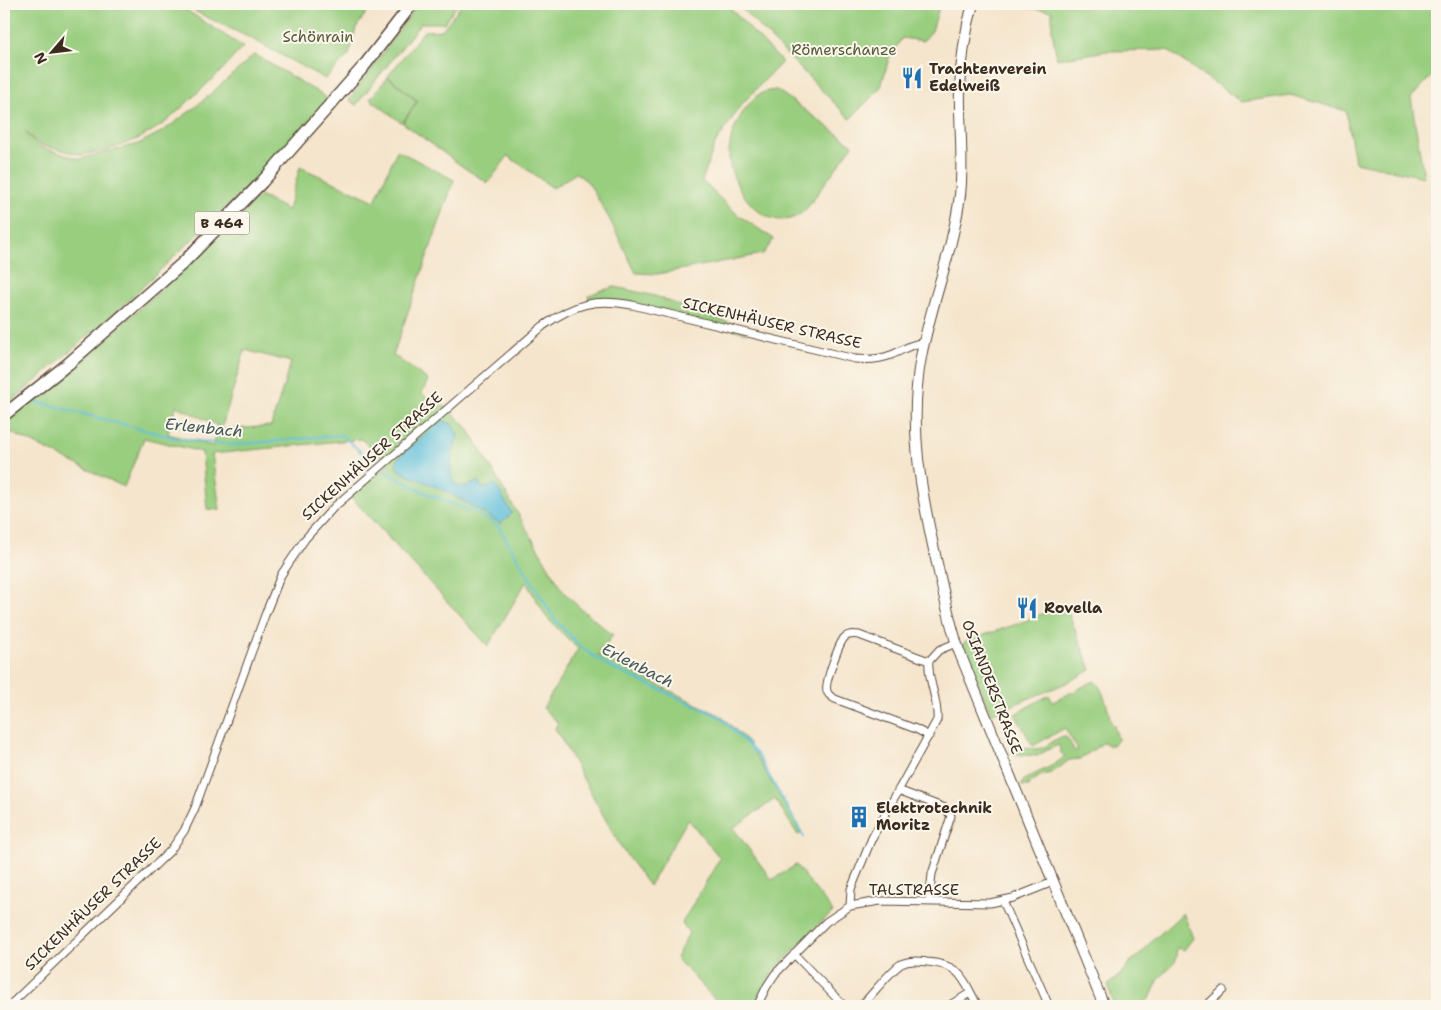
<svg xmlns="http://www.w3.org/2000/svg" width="1441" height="1010" font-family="'Shantell Sans',sans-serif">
<rect width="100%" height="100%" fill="#fbf7ec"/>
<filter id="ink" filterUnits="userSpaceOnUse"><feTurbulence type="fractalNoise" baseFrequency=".02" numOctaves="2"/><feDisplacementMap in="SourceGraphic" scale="10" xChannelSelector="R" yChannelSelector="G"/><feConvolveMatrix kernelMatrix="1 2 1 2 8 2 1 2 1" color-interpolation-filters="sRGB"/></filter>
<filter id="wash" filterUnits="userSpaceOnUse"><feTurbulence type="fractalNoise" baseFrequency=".0096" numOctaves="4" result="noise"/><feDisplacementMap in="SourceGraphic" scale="20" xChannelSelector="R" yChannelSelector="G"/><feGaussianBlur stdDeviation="1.12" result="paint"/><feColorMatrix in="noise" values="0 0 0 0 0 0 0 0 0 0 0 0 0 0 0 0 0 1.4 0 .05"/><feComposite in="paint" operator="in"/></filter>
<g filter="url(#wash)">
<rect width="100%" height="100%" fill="#f5e5cc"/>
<path fill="#99ce7f" stroke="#6a7c4e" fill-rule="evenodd" d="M4,4H177L243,47L221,71L165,123L140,138L108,150L82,155L40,145L25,132L39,147L80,159L138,144L163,131L193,109L241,67L254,54L329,99L258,177L117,311L4,408Z
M184,4H372L356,28L349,55L325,79L252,39L198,13Z
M418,4H458L444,23H421L356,105L349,100Z
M462,4H726L782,62L741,105L715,144L702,181L738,215L774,239L763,254L658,274L636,273L609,218L588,182L576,173L553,188L508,156L488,183L463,167L403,123L418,101L388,76L424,31L442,30Z
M737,4H940L932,31L923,41L902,38L889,58L881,87L850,119Z
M1000,4H1437V70L1411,98L1424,177L1355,162L1346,111L1290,95L1242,102L1167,50L1107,51L1057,59L1052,30V11Z
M388,77L417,101L402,123L370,99Z
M777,90L853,145C841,161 829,178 817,194C813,200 808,208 803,212C769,239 732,191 729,158C728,141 736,121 746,108C755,95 761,91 777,90Z
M397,150L454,180L393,355L428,380L422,393L437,408L442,404L467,427L563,591L580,608L613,635L598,655L721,716L747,741L802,833L798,835L775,799L733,828L772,880L796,865L833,912L818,925L774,971L754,1006H721L676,958L689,933L682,923L720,858L688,819L649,886L622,849L555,728L558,723L543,708L578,649L547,618L526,582L488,646L350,496L389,463L361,439L212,454L220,510L207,509L202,452L144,438L124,487L12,433L4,432V423C94,353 178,275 260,196L288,210L300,167L375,201ZM245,350L291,362L271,426L221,430ZM176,406L217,425L213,446L168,434Z
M615,287L655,296L702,314L734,324L747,333L632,305L590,302L588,296L599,291Z
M1064,605L1066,607L1091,670L1064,684L991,714L963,649L962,644L972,639L1017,624Z
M1094,681C1104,687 1108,711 1111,722L1114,725C1114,731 1118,734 1118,740L1113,745H1108L1104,742L1080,759L1069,760L1059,768L1051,773L1042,775L1030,783L1029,786H1022V782C1035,772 1053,768 1065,756L1061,753L1059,745L1051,748L1037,756L1013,754L1010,750C1018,744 1027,749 1036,749C1047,749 1055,737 1065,736L1070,742L1074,751L1078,750L1065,728L1033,746L1015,714L1049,695L1053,702Z
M1183,913L1193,938L1184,950L1179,948L1176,950L1177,956L1175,962L1159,979L1150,998L1141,1006H1114L1108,985L1120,975L1130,962L1141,954L1154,938L1158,936Z"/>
<path fill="#5dbfdb" stroke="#4c747c" d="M442,420L452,424L458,435C453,453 446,468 455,485L466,487L478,481L481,487L487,488L495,484L512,513L501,524C479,510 456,496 432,485C419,479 406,477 396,467L398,458Z"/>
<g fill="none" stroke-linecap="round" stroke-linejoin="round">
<path stroke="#5dbfdb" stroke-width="2" d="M30,400L175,438L232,445L342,435L370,460
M382,470L430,495L476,513L498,526L555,620L581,647L608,666L720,717L757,754L804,837"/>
</g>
</g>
<g filter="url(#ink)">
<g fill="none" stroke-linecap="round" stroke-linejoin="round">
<g stroke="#574638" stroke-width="9">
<path id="street" d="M929,661L859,635C853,634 848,634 844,638C839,644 824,684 827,691C828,695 831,697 835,699L916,729L929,736
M898,790L945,808L951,816L932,874L929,902
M1003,901L1049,1006
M850,906L851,889L872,838L937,720C939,699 927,681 929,661L939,650L956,643
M794,954L844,1006
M9,1006L170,851L184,831L195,808L265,615L281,575L305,539L334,507L543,326C574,304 595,298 632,305L855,359C867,360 879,360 891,355C902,351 911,343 924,343
M757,1006L767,986L775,974L826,922L850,906L880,901L990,903L1013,898L1053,882
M861,1006C872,995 889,972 901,964C909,960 918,961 927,962C962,965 962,978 978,1006
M948,1006L970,993
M1206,1006L1223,990"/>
</g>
<g stroke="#574638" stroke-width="12">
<path id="secondary" d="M973,4C965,32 961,60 960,90C959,125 964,160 960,195C953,251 931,303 921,357C908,426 921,492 936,559C943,590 949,621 959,651L1104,1006"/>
</g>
<g stroke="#574638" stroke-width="14">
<path id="primary" d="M4,415L68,364L183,263L262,182L364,66L412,4"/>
</g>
<use href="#street" stroke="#fff" stroke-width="7"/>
<use href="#secondary" stroke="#fff" stroke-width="10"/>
<use href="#primary" stroke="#fff" stroke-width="11"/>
</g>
</g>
<defs>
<g id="restaurant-bare" transform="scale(1.725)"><path d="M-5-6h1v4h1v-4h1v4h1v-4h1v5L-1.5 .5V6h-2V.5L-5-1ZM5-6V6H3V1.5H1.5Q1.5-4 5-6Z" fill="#1f6fb2" stroke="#fbf7ec" stroke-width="2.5" paint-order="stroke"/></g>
<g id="building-bare" transform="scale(1.725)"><path d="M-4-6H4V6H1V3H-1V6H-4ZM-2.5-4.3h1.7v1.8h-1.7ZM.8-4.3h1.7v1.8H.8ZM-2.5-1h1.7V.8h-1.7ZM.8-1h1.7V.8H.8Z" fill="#1f6fb2" stroke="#fbf7ec" stroke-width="2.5" paint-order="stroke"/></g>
</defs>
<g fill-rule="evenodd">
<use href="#restaurant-bare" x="912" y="78"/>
<use href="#restaurant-bare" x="1027" y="608"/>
<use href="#building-bare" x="859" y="817"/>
</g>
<g text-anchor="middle" stroke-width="4" stroke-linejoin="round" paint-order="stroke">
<rect fill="#fbf7ec" stroke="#75685c" stroke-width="1" x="194.5" y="211.5" width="55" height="23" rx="4"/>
<g font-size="14" font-weight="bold" fill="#3b2a1e">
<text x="222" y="228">B 464</text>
</g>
<g font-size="15" fill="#575b3b" stroke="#fbf7ec">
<text x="318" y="42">Schönrain</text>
<text x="844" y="55">Römerschanze</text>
</g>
<g font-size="15" font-weight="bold" fill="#3b2a1e" stroke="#fbf7ec" text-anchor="start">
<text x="929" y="74">Trachtenverein<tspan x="929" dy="17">Edelweiß</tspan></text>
<text x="1044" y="613">Rovella</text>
<text x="876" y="813">Elektrotechnik<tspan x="876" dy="17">Moritz</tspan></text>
</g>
<g font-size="15" fill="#3b2a1e" stroke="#fbf7ec">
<text transform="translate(772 323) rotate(13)" y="5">SICKENHÄUSER STRASSE</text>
<text transform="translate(372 456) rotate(-42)" y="5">SICKENHÄUSER STRASSE</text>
<text transform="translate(992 687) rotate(69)" y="5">OSIANDERSTRASSE</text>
<text x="914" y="895">TALSTRASSE</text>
<text transform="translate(93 904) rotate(-44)" y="5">SICKENHÄUSER STRASSE</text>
</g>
<g font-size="16" font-style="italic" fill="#455757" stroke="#fbf7ec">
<text transform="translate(204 427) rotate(6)" y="6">Erlenbach</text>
<text transform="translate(638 665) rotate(27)" y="6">Erlenbach</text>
</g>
</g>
<rect width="1441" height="1010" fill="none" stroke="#fbf7ec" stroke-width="20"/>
<g transform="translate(52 52) rotate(242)" stroke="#fbf7ec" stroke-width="4" paint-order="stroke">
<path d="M0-4L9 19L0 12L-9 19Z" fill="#3b2a1e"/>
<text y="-8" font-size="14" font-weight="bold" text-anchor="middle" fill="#3b2a1e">N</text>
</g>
</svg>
